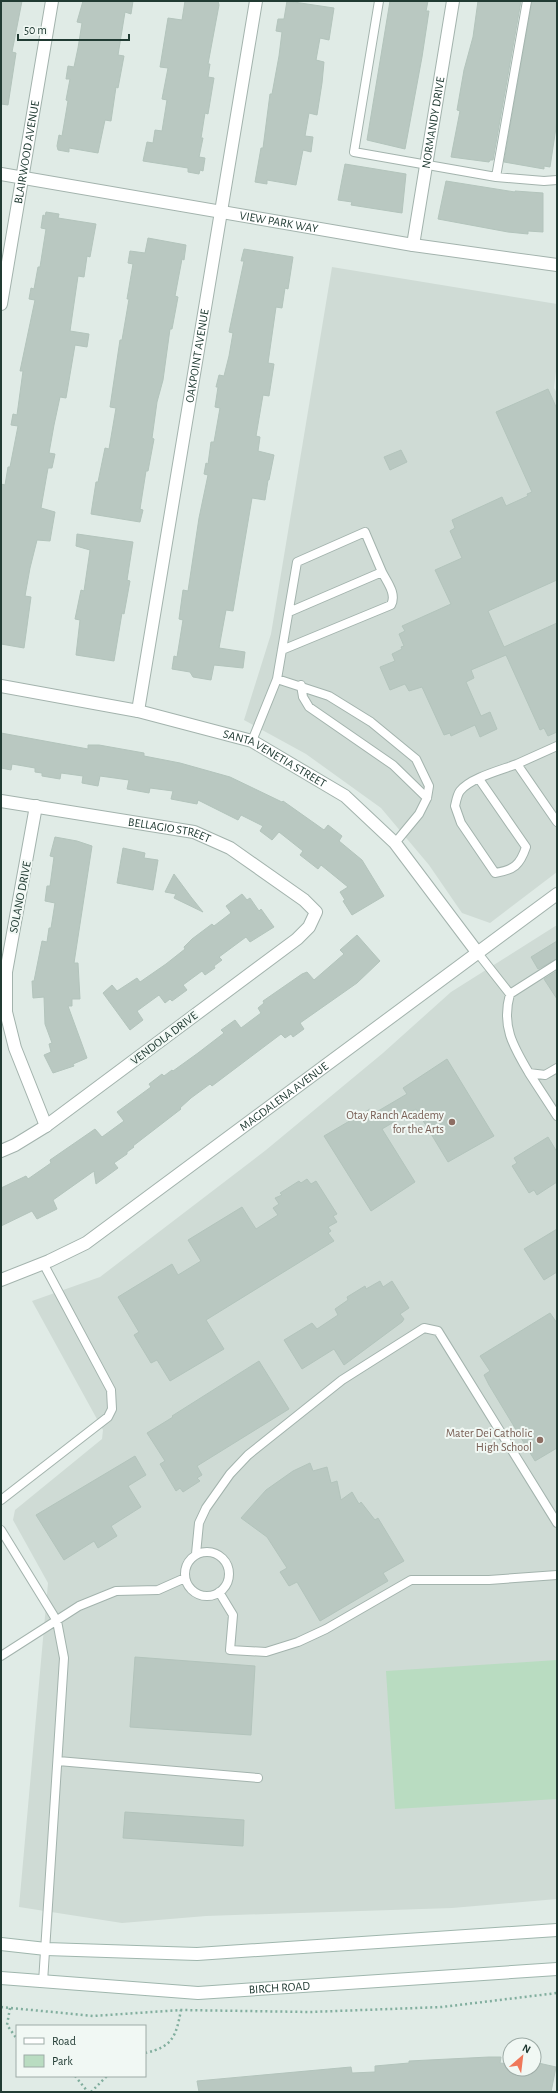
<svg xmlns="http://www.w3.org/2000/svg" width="558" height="2093" font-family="'Alegreya Sans',sans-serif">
<rect width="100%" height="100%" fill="#e0ebe6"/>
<path fill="#cfdbd5" d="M332,267L557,304V363L554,388L557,393V872L490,923L462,913L429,865L381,808L306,754L244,720L271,634Z
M557,925V1899L452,1908L206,1916L122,1923L19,1907L48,1583L13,1520L15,1510L102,1439L103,1430L32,1301L100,1277L266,1150L383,1053L451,992Z"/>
<path fill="#b9dcc1" d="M557,1660V1799L395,1809L386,1671Z"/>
<path fill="#b9c8c1" stroke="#b3c4bc" d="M1,1H22L12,52L16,53L8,105L1,104Z
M83,1H133L131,14L125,12L118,55L124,56L118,88L116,87L111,121L105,120L98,153L69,148V152L58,150L57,146L59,135L62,136L68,101L66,100L70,79H66L68,66L74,67L78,48L82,23L77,22Z
M185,1H218L219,5L208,64H210L208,77L214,78L208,114L205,113L201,138H203L199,157L205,158L203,171L200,170L199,174L188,172V168L143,161L147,142L153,143L155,130L162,131L167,100L162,99L168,68L160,67L168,18L182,20Z
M287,1L334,8L329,40L320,38L316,60L324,62L322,83L317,115L309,113L305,136L313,137L311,152L303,150L296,185L267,180V184L255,182L261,148H263L270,94H272L279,56L282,32L276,31L278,19H284Z
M390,1H428L426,11H429L422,57L405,149L367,140Z
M478,1H521L493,160H490L489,162L451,157L460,111L457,110L464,70L473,37Z
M532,1H557V121L550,167L544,166V169L504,162Z
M345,164L406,174L402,213L351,205L352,202L338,200Z
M446,181L515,192V191L543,193V232L528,231V234L508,232L438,219Z
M46,212L59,214L58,218L96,224L90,257L87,256L84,277L78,276L70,331L89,334L87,347L75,345L66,398L60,397L54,425L49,453L55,454L52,468H48L41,508L55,512L50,541L37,540L30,568L25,596L31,597L24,648L1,644V484L5,485L8,467H10L18,426L11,425L13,414L17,415L23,371H20L35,300L29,299L31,288L34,289L38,267H40L46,229L41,228L43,215L45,216Z
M148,238L186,245L184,260L182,259L175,296L178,297L172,329H170L163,380L157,402L152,438L154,439L148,471H146L140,509L143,510L140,522L91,514L96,482H98L105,448L109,449L116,408L110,407L120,340H122L129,299H127L133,264L128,263L130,251L145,253Z
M244,249L293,257L288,289L285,288L282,308L276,307L268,363L274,364L269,396L263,395L256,436L260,437L258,451L274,455L269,480H268L265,500L252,498L233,611L226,610L219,648L245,652L243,668L214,665L211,680L193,677L190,672L172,669L174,656L177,657L183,620L179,619L183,590L188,591L199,518L208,475L204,474L206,463L208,464L211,442H214L220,408L215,407L218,387H216L219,375L224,376L229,356L233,333L229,332L244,261H241Z
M548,389L557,409V580L488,611L504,647L557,623V732L548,736L544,728L540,730L506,655L471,670L474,678L466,682L481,716L490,712L497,729L480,737L475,725L451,736L450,733L444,735L422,687L409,691L405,684L390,690L380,667L395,661L392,654L402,649L401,647L404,646L399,634L405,631L402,626L451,604L435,570L462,558L450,531L455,528L452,520L502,497L506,506L528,496L527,494L532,492L496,412Z
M401,450L407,462L390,470L384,457Z
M77,534L133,542L127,580L130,581L124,614L122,613L114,661L76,655L80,620L75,619L81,590L84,591L90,550L76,546Z
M1,733L88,749V745H99L144,753V756L180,763L230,777L282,802L283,801L324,830L328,825L342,836L339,841L362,860L384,896L352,915L343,901L345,900L340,892L348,887L321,865L318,869L300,855L303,851L279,832L272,840L260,831L263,826L241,815L238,820L198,800L197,804L171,799L173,791L150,788L149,793L127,789L129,780L100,776L98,786L82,783L83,776L61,773L60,779L42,776V773L35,772V768L12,764L11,770L1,768Z
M55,837L77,841L92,846L74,963H78L80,999H72V1006H68L87,1058L73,1064L74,1066L53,1073L44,1055L51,1052L49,1044L52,1043L45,1024L44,997L33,998L32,981H34L42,941L47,942L49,928H51L55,903L45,901L47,886H50L54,857L50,856Z
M123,848L145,853L144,858L158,860L153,890L117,883Z
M174,874L191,897L203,912L174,898L176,894L165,892Z
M242,894L247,900L250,898L259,911L261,909L274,927L250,942L246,937L219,957L222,960L214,966L215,968L205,975L202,971L183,985L187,990L172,1001L170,999L165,1003L159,995L137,1011L143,1020L130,1030L103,993L112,985L117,991L137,978L140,982L166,964L185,949L184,947L192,939L212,924L214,926L231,913L226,906Z
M357,935L380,961L357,983L300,1023L304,1029L293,1037L291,1034L285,1038L281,1034L212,1086L210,1084L191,1098L180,1108L181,1109L133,1146L134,1147L127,1152V1154L114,1163L118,1168L96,1184L94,1171L53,1200L57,1209L37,1219L32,1211L1,1226V1188L26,1176L28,1179L51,1163L50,1160L95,1129L102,1137L124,1121L117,1112L151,1087L149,1084L162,1074L164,1076L172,1070L173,1071L198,1053L224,1033L221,1030L235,1020L241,1028L261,1013L258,1008L264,1003L263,1001L302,974L307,972L314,980L344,954L340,950Z
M557,941V959L538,969L531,957Z
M557,971V999L544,979Z
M447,1059L494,1136L448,1162L416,1109L382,1129L415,1182L371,1211L324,1136L370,1109L373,1114L407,1094L403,1088Z
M548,1137L557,1152V1182L537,1195L534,1190L529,1193L512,1166L517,1163L514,1158Z
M307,1179L311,1184L316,1181L337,1214L333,1216L337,1222L328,1227L331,1231L328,1233L334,1241L206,1320L224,1349L170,1381L157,1360L151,1363L134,1335L139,1332L118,1297L172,1264L178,1275L201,1261L188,1240L242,1207L256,1229L278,1215L273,1208L279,1204L275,1198L282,1195L280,1193L299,1181L301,1183Z
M557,1229V1272L544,1280L524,1249Z
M380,1281L383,1287L392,1281L409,1308L400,1314L404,1319L402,1322L344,1365L334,1349L302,1369L284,1340L312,1323L317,1329L338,1315L335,1309L348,1300L347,1297L365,1286L366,1289Z
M550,1313L557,1323V1448L535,1461L489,1385L484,1375L490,1371L480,1356Z
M259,1361L289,1409L197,1466L202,1475L197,1478L200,1481L183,1492L180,1488L176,1491L160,1464L165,1461L147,1433L173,1417L172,1416Z
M135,1456L146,1475L128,1486L141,1507L111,1526L117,1536L98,1548L94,1541L64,1560L36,1515Z
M310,1463L313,1471L327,1467L331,1483L337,1481L341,1500L352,1492L359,1504L361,1502L375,1520L378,1518L404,1561L383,1573L388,1581L320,1621L297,1582L289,1586L280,1572L287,1568L267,1537L241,1518L266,1490L293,1471Z
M135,1657L255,1666L251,1735L130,1727Z
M125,1812L244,1820L243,1846L123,1838Z
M489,2057H501L500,2063L510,2064V2069H534V2062L556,2067L551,2092H199L197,2081L351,2067L352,2073L375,2072V2066L409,2063V2061Z"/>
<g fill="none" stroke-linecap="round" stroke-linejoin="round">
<g stroke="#a3b3ad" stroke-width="10">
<path id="service" d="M379,1L354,152L496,177L544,181L557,180
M496,177L527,1
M282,650L391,605C397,594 387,582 382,572
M277,679L329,696L371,722L416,759L429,786L427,798L419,814L395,843
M301,685L303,697L309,707L393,765L427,798
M252,741L277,679L297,562L365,532L382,572L289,612
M557,746L517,764L557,822
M479,779L526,847C520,865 514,870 495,873L461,823L455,806C456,802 457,795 460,791C470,778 501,770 517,764
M477,952L510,994
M557,964L510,994C501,1026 513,1046 529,1073L545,1075L557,1068
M529,1073L557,1116
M1,1500L108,1417L112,1409L111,1390L43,1263
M1,1530L57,1621L64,1658L43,1982
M185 1574a22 22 0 1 1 44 0a22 22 0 1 1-44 0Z
M196,1554L199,1523L206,1508L230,1474L248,1455L342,1380L424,1328L438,1331L557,1523
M219,1592L233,1615L230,1650L266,1652L298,1642L326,1629L411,1580H489L557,1575
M1,1656L79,1606L116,1591L158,1590L185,1578
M58,1761L258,1778"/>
</g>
<g stroke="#a3b3ad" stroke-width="14">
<g id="minor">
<path id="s1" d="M413,245L453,1"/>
<path id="s2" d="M1,304L52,1"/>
<path id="s3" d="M138,711L256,1"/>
<path id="s4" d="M1,801L194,832L230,848L304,900L316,912L309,927L297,939L46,1126L15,1145L1,1151"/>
<path d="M36,806L6,972V1012L15,1048L46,1126"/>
</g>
</g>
<g stroke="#a3b3ad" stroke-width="14">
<g id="tertiary">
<path id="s5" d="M1,174L413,245L557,265"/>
<path id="s6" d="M1,686L138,711L252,741L345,796L395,843L477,952"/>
<path id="s7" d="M1,1280L49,1261L86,1243L557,894"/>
</g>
</g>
<g stroke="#9fb6ad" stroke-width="14">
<g id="secondary">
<path d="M1,1944L46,1949L197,1954L557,1930"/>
<path id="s8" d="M1,1978L198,1993L557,1969"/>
</g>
</g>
<path stroke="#81ae9e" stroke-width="2.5" stroke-dasharray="2 3" stroke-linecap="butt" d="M1,2007L93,2016L181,2010L310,2012L442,2007L557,1993
M10,2008L7,2025L17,2039
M145,2053C173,2047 176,2036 181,2010
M75,2076L88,2092
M91,2092L107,2076"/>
<use href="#service" stroke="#fff" stroke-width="8"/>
<use href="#minor" stroke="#fff" stroke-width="12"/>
<use href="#tertiary" stroke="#fff" stroke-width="12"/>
<use href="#secondary" stroke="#fff" stroke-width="12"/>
</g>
<g fill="#8d6e63" stroke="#f1f8f4" stroke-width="1.5">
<circle cx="452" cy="1122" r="4"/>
<circle cx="540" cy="1440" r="4"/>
</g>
<g text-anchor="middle" stroke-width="4" stroke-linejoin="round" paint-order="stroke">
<g font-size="12" fill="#213b33" stroke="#f1f8f4">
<text dy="4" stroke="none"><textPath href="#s1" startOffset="124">NORMANDY DRIVE</textPath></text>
<text dy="4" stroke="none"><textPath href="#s2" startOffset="154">BLAIRWOOD AVENUE</textPath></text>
<text dy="4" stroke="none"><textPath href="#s5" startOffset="282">VIEW PARK WAY</textPath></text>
<text dy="4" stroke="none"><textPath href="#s3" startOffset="360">OAKPOINT AVENUE</textPath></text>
<text dy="4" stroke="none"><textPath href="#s6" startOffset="285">SANTA VENETIA STREET</textPath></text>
<text dy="4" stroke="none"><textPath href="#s4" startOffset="171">BELLAGIO STREET</textPath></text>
<text transform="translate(20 897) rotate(-79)" y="4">SOLANO DRIVE</text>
<text transform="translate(164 1038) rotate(-37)" y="4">VENDOLA DRIVE</text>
<text dy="4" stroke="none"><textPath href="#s7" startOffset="339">MAGDALENA AVENUE</textPath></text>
<text dy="4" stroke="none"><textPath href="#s8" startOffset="279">BIRCH ROAD</textPath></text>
</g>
<g font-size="12" fill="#785e54" stroke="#f1f8f4" text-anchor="end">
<text x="444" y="1119">Otay Ranch Academy<tspan x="444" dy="14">for the Arts</tspan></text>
<text x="532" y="1437">Mater Dei Catholic<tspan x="532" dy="14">High School</tspan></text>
</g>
</g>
<rect width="558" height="2093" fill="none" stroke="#213b33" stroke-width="4"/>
<rect x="16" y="2025" width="130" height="52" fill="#f1f8f4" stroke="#9eaca7"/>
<rect x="24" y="2038" width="20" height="6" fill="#ffffff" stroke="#9eaca7"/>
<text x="52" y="2045" font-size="12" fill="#213b33">Road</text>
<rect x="24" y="2055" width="20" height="12" fill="#b9dcc1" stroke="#9eaca7"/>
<text x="52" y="2065" font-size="12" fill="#213b33">Park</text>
<g transform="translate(522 2057) rotate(28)"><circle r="19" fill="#f1f8f4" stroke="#9eaca7"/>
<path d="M0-3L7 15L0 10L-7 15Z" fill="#ef785a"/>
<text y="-6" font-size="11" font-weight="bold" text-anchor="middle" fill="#213b33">N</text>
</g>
<path d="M18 34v6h111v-6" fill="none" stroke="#213b33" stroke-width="2"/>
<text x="24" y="34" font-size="12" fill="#213b33" stroke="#f1f8f4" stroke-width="3" paint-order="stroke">50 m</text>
</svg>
